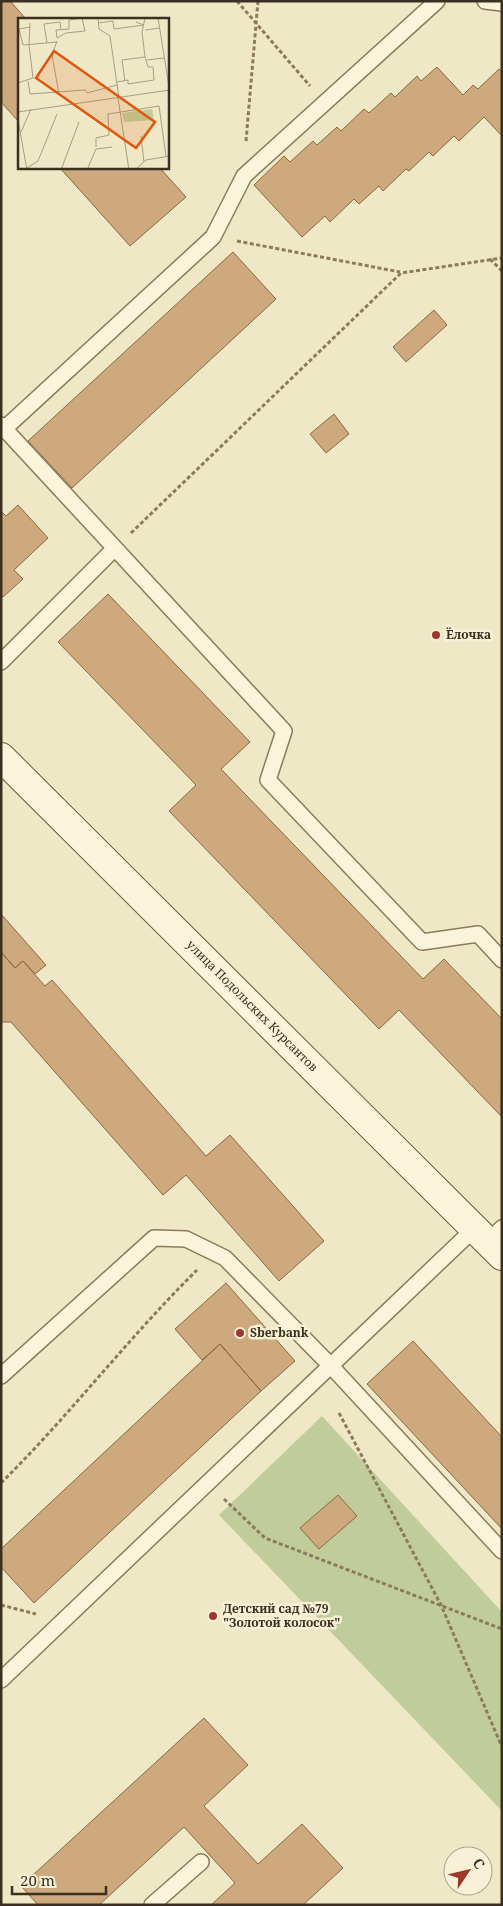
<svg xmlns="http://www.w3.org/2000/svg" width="503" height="1906" font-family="'Noto Serif',serif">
<rect width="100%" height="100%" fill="#efe8c7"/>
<path fill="#c0cd9a" d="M322,1416L502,1612V1811L219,1515Z"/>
<path fill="#cda97d" stroke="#8a6842" d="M1,1H10L26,19H19V122L1,102Z
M437,67L463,95L473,85L478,89L499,69L502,72V136L484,117L459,141L454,136L433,156L429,152L409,171L406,169L383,191L379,186L359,204L354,199L330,222L325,216L302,237L254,185L284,156L290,162L313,141L317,145L337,127L341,131L364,109L369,113L391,93L395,97L417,76L421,81Z
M60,168H160L186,197L130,246Z
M233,252L276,299L72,488L28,441Z
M434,310L447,325L406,362L393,347Z
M334,414L349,434L326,453L310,434Z
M18,505L48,538L14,570L23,579L3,597L1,596V511L6,516Z
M108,594L250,742L221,769L423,979L444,959L502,1019L501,1116L399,1010L379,1029L169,811L196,785L58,642Z
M1,914L46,965L35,974L23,961L15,968L1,952Z
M1,952L15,968L23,961L45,986L52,980L206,1156L230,1135L324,1241L279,1281L186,1175L163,1195L11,1022H1Z
M226,1283L295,1361L261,1391L220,1344L202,1360L175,1329Z
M413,1341L502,1437V1529L367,1384Z
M220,1344L261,1391L34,1603L1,1567V1549Z
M338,1495L357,1516L319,1549L300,1528Z
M204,1718L248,1765L204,1806L258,1864L302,1824L343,1868L303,1905H211L235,1883L184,1827L99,1905H38L21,1886Z"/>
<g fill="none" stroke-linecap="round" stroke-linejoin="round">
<g stroke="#8b7b5c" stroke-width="18">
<path id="lane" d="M485,1L502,3
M1,425L284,731L268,780L422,942L478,934L502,960
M4,429L213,237L244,176L437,1
M1,662L115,548
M488,1241L502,1228
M1,1376L154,1238L186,1239L225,1258L331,1366L502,1551
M1,1680L475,1228
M152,1905L201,1862"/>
</g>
<g stroke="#6c5c3f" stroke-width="30">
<path id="secondary" d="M1,757L502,1256"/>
</g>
<path stroke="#8b7b5c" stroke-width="3" stroke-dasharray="4 2.5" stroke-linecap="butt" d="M237,1L310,86
M246,141L258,1
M237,241L400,272
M490,259L502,271
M131,533L401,273L502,258
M339,1413L441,1605L502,1747
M1,1483C70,1415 128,1338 197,1270
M224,1499L265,1538L502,1629
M1,1605L36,1614"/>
<use href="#lane" stroke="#f9f4da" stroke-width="15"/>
<use href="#secondary" stroke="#f9f4da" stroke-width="28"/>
</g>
<g fill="#9a3a2c" stroke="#f6f1d7" stroke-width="2">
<circle cx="436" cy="635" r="5"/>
<circle cx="240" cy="1333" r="5"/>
<circle cx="213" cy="1616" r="5"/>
</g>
<g text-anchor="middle" stroke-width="5" stroke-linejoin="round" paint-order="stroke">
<g font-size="12" font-weight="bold" fill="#3b3020" stroke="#f6f1d7" text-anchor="start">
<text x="446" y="639">Ёлочка</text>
<text x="250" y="1337">Sberbank</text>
<text x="223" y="1613">Детский сад №79<tspan x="223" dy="14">"Золотой колосок"</tspan></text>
</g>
<g font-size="12" fill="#3b3020" stroke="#f6f1d7">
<text transform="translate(252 1006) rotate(45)" y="4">улица Подольских Курсантов</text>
</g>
</g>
<g transform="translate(18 18)">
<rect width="151" height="151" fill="#efe8c7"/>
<path d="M134,91L136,102L106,104L104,95Z" fill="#c0cd9a"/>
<path fill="none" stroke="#a79e84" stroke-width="1" d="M64,0L67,13L48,15L39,20L38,12L51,11V2ZM80,0L81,11L92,18L101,80M140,0L152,75M80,5L95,3L96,11L126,7L118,4M12,9L1,11L5,27L39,24M127,12L142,10M39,23L34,37L41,76M29,25L26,6L42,4L43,12M129,42L146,40M10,63L12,76L67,72L69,75L99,67M107,63L104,42L127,39M99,64L110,62V66L136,62L135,49H130L127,39L124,14L127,0M0,65L15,60L11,27L12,5M100,80L111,152M0,94L152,72M0,102L9,152M3,114L13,91M123,118L126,144M78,129V120L91,117L90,96L141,88L148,138M9,150L20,143L39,96M43,152L61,104M69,152L78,131L94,129M117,152L128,142L152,138"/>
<path fill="#df570d" fill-opacity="0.15" stroke="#df570d" stroke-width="2.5" d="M36,33L137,104L118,130L18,60Z"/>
<rect width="151" height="151" fill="none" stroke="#3b3020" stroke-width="2.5"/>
</g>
<rect width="503" height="1906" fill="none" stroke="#3b3020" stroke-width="5"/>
<g transform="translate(468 1871) rotate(55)"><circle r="24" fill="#f6f1d7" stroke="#aba48e"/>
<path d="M0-4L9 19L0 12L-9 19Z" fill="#9a3a2c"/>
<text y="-8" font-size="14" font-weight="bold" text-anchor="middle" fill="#3b3020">С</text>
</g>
<path d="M12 1886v8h94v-8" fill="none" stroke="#3b3020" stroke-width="2.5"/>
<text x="20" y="1886" font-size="15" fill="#3b3020" stroke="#f6f1d7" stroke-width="4" paint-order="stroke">20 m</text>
</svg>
